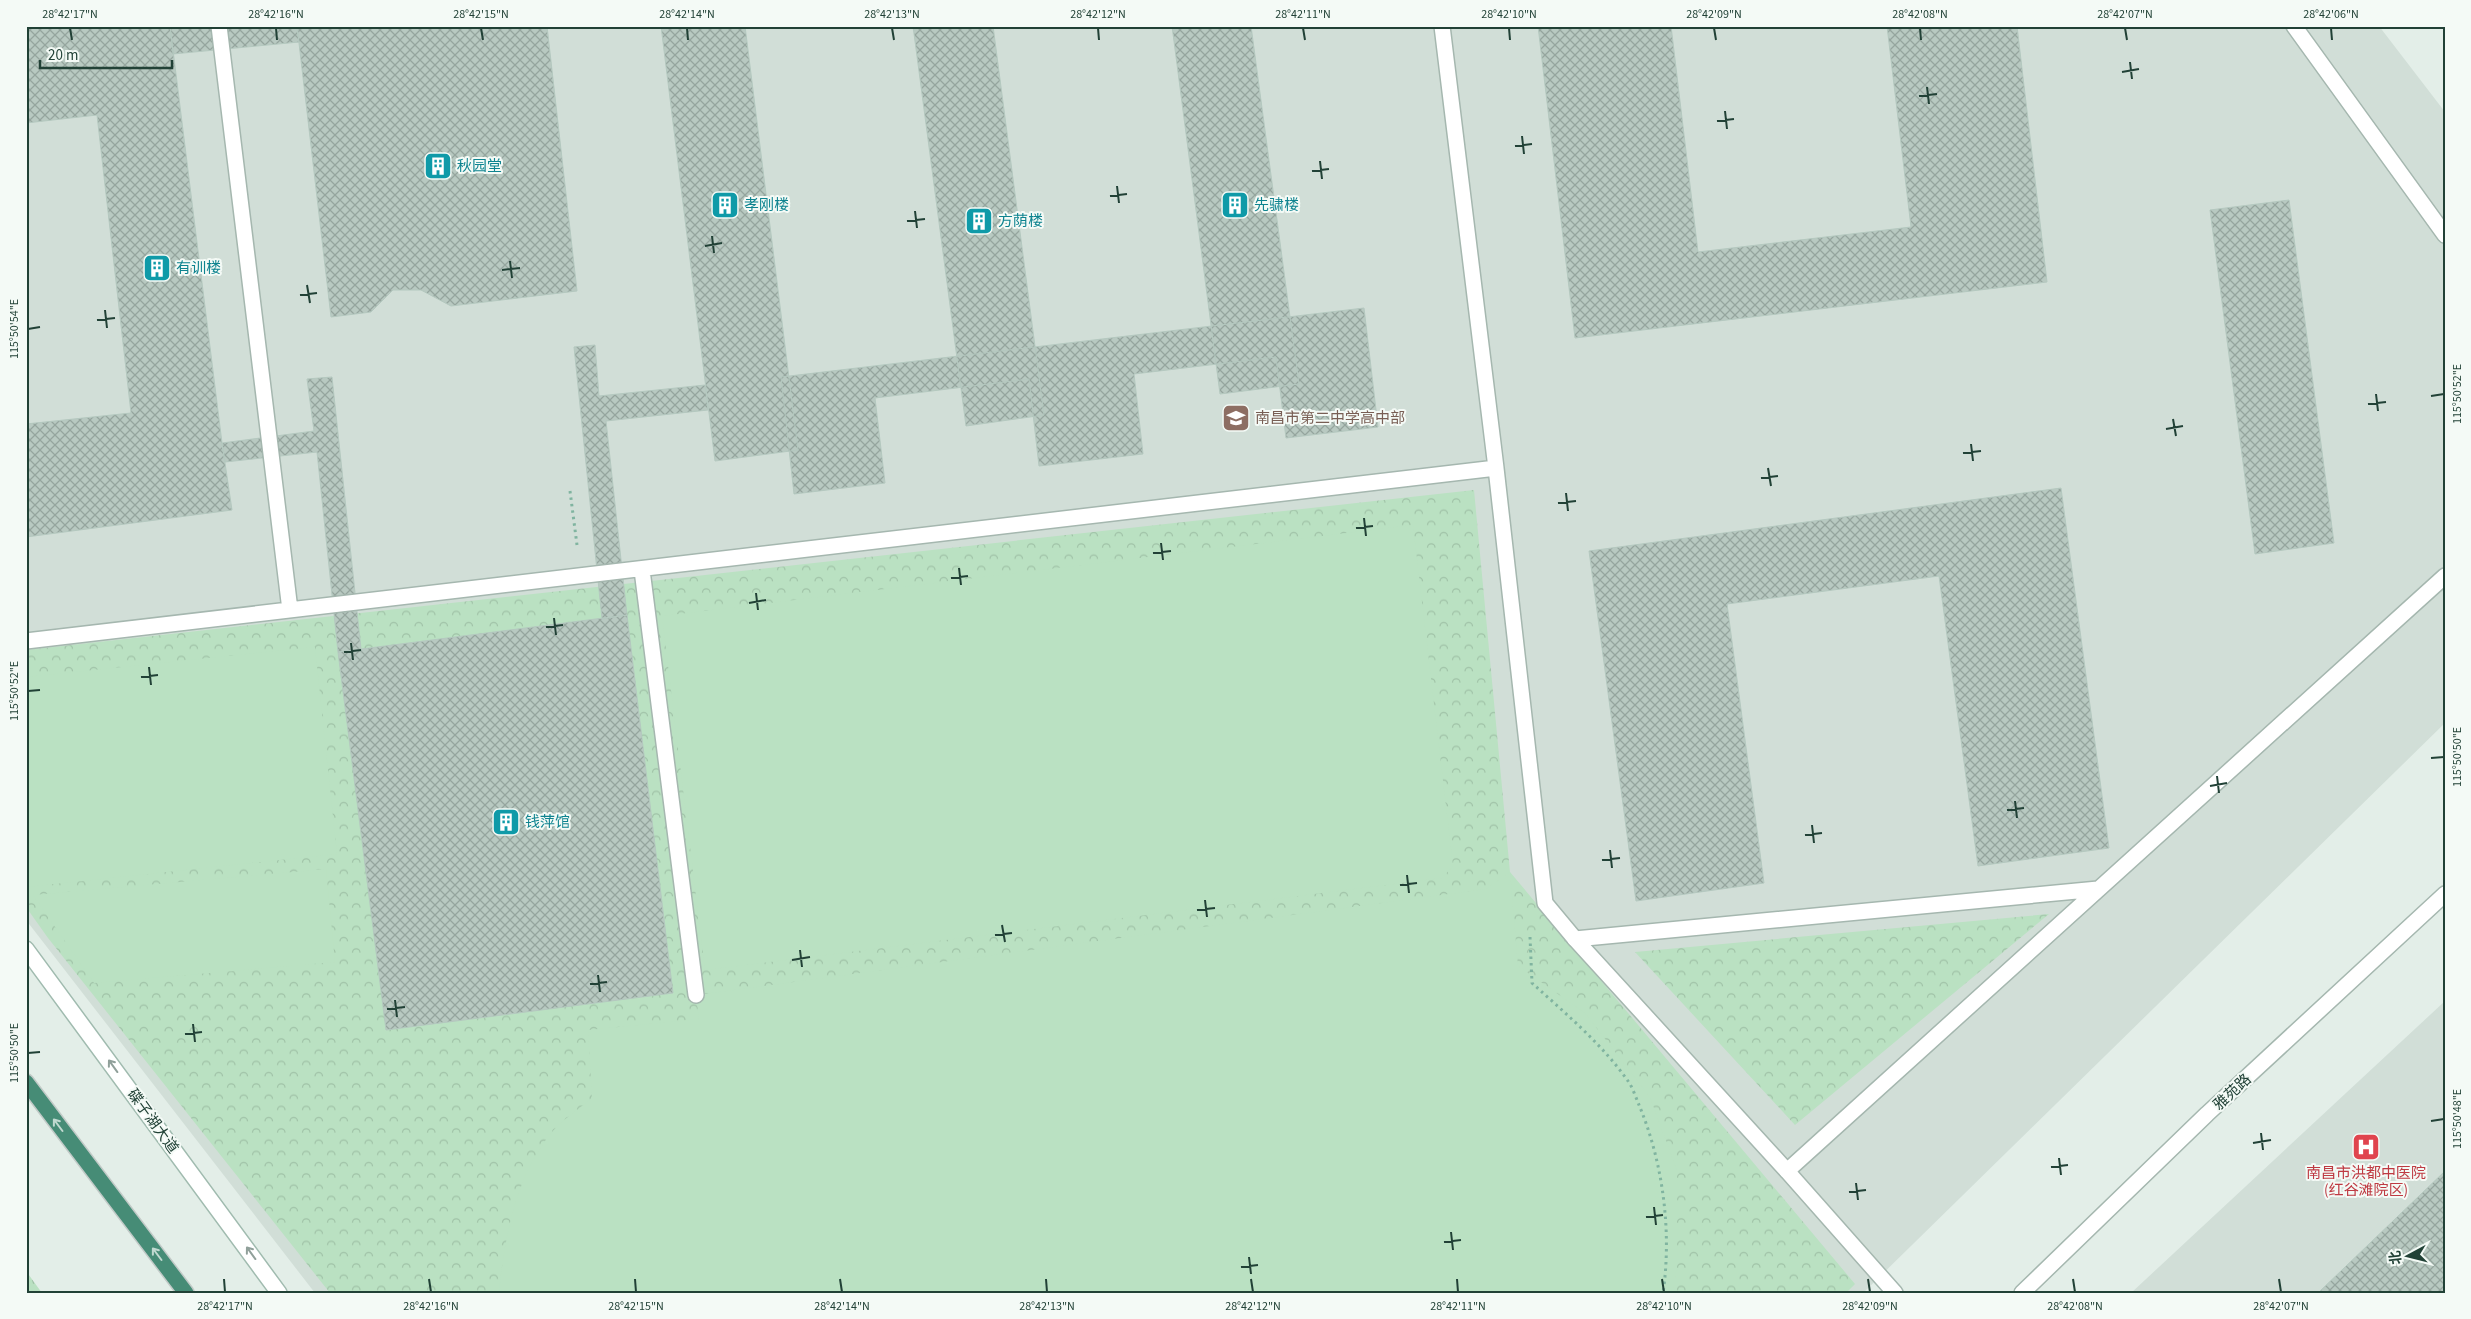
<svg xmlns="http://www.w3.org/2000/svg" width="2471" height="1319" font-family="'Source Sans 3','Noto Sans SC',sans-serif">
<defs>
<pattern id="grass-tufts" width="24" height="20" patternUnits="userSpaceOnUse" patternTransform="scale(1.25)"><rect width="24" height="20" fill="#bae1c2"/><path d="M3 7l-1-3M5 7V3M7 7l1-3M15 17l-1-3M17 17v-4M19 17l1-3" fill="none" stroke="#a0c2a7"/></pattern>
<pattern id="forest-crowns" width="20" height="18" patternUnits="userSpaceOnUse" patternTransform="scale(1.25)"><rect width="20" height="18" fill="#bae1c2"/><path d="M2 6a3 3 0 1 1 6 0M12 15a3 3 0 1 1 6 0" fill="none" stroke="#a0c2a7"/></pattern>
<pattern id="building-cross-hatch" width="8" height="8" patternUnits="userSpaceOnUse" patternTransform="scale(1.25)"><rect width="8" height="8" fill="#b8c9c1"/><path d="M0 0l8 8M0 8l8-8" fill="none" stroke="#95a59e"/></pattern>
</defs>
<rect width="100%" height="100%" fill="#e3eee8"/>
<path fill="#d1ded7" d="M26,26H2379L2445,112V723L1863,1293H315L26,920Z
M2445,1001V1293H2131Z"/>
<path fill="url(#grass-tufts)" d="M26,1271L42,1293H26Z"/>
<path fill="url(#forest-crowns)" d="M1474,490L1510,872L1855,1284L1846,1293H330L48,938L26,907V650Z
M2049,914L1795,1125L1635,952Z"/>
<path fill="#bae1c2" d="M1413,525L1453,866L1442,878L705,970L662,616Z
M315,647L337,854L26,887V677Z
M326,869L335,962L94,983L33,895Z
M1510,872L1518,966L1585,1013L1650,1097L1677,1171V1265L1673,1293H499C504,1239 516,1176 551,1133C562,1120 579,1109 592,1098L588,1030L699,1019L696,995L1486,889Z"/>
<path fill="url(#building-cross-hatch)" stroke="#b4c8bf" d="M26,26H170L222,443L232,510L26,537V424L131,413L97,115L26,123Z
M170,26H297L299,42L173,54Z
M297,26H547L577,291L451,306L421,290H393L371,312L331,317Z
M661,26H745L798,450L715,461Z
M913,26H993L1044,415L966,426Z
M1172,26H1251L1299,384L1220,394Z
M1538,26H1671L1698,252L1911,227L1887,26H2017L2047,282L1575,338Z
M2289,200L2334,543L2255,554L2210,210Z
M1364,308L1378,427L1286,438L1276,357L1134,374L1143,454L1039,466L1029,379L875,398L885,483L794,494L781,377Z
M595,345L599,396L705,385L708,410L606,421L627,615L602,619L574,347Z
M332,377L361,649L338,652L317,452L225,462L222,443L314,431L307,379Z
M2061,488L2109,848L1978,866L1939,576L1727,604L1764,883L1636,901L1589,551Z
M627,615L673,993L386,1030L338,652Z
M2445,1171V1293H2318Z"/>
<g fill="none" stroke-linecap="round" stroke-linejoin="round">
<g stroke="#a5b7af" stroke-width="18">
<path id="service" d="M2294,26L2445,235
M1575,939L2098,889
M1787,1171L2445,576"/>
</g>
<g stroke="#a5b7af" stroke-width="18">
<path id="minor" d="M219,26L290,610
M1496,468L1545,903L1575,939L1787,1171L1895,1293
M642,570L696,995
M26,641L1496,468L1442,26"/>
</g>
<g stroke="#a5b7af" stroke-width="18">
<path id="tertiary" d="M2022,1293L2207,1114L2445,894"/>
</g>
<g stroke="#a0bbaf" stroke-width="18">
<path id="secondary" d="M26,949L279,1293"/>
</g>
<g stroke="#c1cac7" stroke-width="18">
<path id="trunk" d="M26,1082L186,1293"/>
</g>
<path stroke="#80b4a0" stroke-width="3" stroke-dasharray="2.5 4" stroke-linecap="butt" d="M570,491L577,545
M1530,937L1532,983C1565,1013 1602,1044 1628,1081C1633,1088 1636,1098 1639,1105C1663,1162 1672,1232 1663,1293"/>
<use href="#service" stroke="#fff" stroke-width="15"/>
<use href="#minor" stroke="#fff" stroke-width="15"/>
<use href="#tertiary" stroke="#fff" stroke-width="15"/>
<use href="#secondary" stroke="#fff" stroke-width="15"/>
<use href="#trunk" stroke="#468c76" stroke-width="15"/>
</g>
<defs><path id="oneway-shaft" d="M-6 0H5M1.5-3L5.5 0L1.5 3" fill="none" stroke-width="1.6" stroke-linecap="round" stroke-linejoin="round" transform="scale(1.25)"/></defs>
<g stroke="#90a09a">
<use href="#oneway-shaft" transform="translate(113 1066) rotate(-126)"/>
<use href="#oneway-shaft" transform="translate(251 1253) rotate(-126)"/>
</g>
<g stroke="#c0d9d0">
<use href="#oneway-shaft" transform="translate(58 1125) rotate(-127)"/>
<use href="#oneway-shaft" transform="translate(157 1254) rotate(-127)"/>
</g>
<path fill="none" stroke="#214136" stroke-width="2" d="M70,28L72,40M276,28L277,40M481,28L483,40M687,28L688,40M892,28L894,40M1098,28L1099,40M1303,28L1305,40M1509,28L1510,40M1714,28L1716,40M1920,28L1921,40M2125,28L2127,40M2331,28L2332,40M2130,62L2132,79M2122,72L2139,69M1927,87L1929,104M1919,96L1937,94M1725,111L1727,129M1717,121L1734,119M1522,136L1524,154M1515,146L1532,144M1320,161L1322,179M1312,171L1329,169M1117,186L1119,203M1110,196L1127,194M915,211L917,228M907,221L925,219M712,236L714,253M705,246L722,243M510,261L512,278M502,270L520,268M307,285L310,303M300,295L317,293M105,310L107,328M97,320L115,318M28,329L40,327M2376,394L2378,411M2431,396L2444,394M2368,404L2386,402M2173,419L2176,436M2166,429L2183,426M1971,444L1973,461M1963,453L1981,451M1768,468L1771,486M1761,478L1778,476M1566,493L1568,511M1558,503L1576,501M1364,518L1366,536M1356,528L1373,526M1161,543L1163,560M1153,553L1171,551M959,568L961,585M951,578L968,576M756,593L758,610M749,603L766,600M554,618L556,635M546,627L563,625M351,643L353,660M344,652L361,650M149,667L151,685M141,677L158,675M28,691L40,690M2431,758L2444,757M2217,776L2219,793M2210,786L2227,783M2015,801L2017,818M2007,810L2024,808M1812,825L1814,843M1805,835L1822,833M1610,850L1612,868M1602,860L1620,858M1407,875L1409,893M1400,885L1417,883M1205,900L1207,917M1197,910L1215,908M1002,925L1005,942M995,935L1012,933M800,950L802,967M792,960L810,957M598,975L600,992M590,984L607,982M395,1000L397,1017M387,1009L405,1007M193,1024L195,1042M185,1034L202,1032M28,1053L40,1052M2431,1121L2444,1119M2261,1133L2263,1150M2253,1143L2271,1140M2059,1158L2061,1175M2051,1167L2068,1165M1856,1183L1858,1200M1849,1192L1866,1190M1654,1207L1656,1225M1646,1217L1663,1215M1451,1232L1453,1250M1444,1242L1461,1240M1249,1257L1251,1274M1241,1267L1258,1265M224,1279L225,1292M429,1279L431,1292M635,1279L636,1292M840,1279L842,1292M1046,1279L1047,1292M1251,1279L1253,1292M1457,1279L1458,1292M1662,1279L1664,1292M1868,1279L1870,1292M2073,1279L2075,1292M2279,1279L2281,1292"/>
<defs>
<g id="building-square" transform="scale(1.4375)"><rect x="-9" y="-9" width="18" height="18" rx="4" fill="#0f9aa8" stroke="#f4faf6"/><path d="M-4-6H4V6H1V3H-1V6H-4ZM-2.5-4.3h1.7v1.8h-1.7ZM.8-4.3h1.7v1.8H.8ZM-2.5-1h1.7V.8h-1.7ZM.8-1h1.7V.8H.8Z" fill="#fff"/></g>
<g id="school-square" transform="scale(1.4375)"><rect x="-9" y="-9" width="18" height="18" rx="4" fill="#8d6e63" stroke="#f4faf6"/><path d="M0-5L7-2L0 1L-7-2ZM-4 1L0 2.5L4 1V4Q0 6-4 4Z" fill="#fff"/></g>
<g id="hospital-square" transform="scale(1.4375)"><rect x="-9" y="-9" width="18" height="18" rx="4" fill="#e0444e" stroke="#f4faf6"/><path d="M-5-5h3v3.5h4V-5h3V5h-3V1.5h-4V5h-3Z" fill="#fff"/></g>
</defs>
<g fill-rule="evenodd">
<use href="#building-square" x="438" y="166"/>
<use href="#building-square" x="725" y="205"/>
<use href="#building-square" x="1235" y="205"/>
<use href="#building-square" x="979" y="221"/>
<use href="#building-square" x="157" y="268"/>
<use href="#school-square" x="1236" y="418"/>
<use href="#building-square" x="506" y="822"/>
<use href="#hospital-square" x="2366" y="1147"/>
</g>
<g text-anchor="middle" stroke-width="4" stroke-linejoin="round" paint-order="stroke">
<g font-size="15" fill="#0d838f" stroke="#f4faf6" text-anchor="start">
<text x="457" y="171">秋园堂</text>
<text x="744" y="210">孝刚楼</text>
<text x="1254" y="210">先骕楼</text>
<text x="998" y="226">方荫楼</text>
<text x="176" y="273">有训楼</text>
<text x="525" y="827">钱萍馆</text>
</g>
<g font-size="15" fill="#785e54" stroke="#f4faf6" text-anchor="start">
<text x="1255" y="423">南昌市第二中学高中部</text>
</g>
<g font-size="15" fill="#214136" stroke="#f4faf6">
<text transform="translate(2232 1092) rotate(-43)" y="5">雅苑路</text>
<text transform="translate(153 1121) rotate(54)" y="5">碟子湖大道</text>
</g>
<g font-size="15" fill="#be3a42" stroke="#f4faf6">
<text x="2366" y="1178">南昌市洪都中医院<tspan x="2366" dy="17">(红谷滩院区)</tspan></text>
</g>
</g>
<rect width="2471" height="1319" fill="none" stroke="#f4faf6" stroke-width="55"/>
<g transform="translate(2408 1256) rotate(263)" stroke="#f4faf6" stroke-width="4" paint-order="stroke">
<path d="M0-4L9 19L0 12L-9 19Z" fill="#214136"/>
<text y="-8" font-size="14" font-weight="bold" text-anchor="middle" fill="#214136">北</text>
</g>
<path d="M40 60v8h132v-8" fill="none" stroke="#214136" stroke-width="2.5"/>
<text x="48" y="60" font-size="15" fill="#214136" stroke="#f4faf6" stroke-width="4" paint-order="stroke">20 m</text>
<rect x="28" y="28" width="2416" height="1264" fill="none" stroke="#214136" stroke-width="2"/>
<g font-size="12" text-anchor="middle" fill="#214136">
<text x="70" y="18">28°42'17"N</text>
<text x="276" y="18">28°42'16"N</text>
<text x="481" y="18">28°42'15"N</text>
<text x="687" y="18">28°42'14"N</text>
<text x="892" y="18">28°42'13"N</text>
<text x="1098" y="18">28°42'12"N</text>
<text x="1303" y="18">28°42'11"N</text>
<text x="1509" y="18">28°42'10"N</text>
<text x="1714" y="18">28°42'09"N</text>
<text x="1920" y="18">28°42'08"N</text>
<text x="2125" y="18">28°42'07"N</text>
<text x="2331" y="18">28°42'06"N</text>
<text transform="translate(14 329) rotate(-90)" y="4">115°50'54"E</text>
<text transform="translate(2457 394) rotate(-90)" y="4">115°50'52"E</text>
<text transform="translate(14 691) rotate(-90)" y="4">115°50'52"E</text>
<text transform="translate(2457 757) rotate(-90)" y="4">115°50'50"E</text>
<text transform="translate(14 1053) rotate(-90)" y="4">115°50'50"E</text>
<text transform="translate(2457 1119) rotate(-90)" y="4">115°50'48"E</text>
<text x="225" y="1310">28°42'17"N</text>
<text x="431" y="1310">28°42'16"N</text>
<text x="636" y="1310">28°42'15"N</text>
<text x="842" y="1310">28°42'14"N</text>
<text x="1047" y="1310">28°42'13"N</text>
<text x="1253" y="1310">28°42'12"N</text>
<text x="1458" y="1310">28°42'11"N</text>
<text x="1664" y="1310">28°42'10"N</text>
<text x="1870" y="1310">28°42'09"N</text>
<text x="2075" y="1310">28°42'08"N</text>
<text x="2281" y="1310">28°42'07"N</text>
</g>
</svg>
